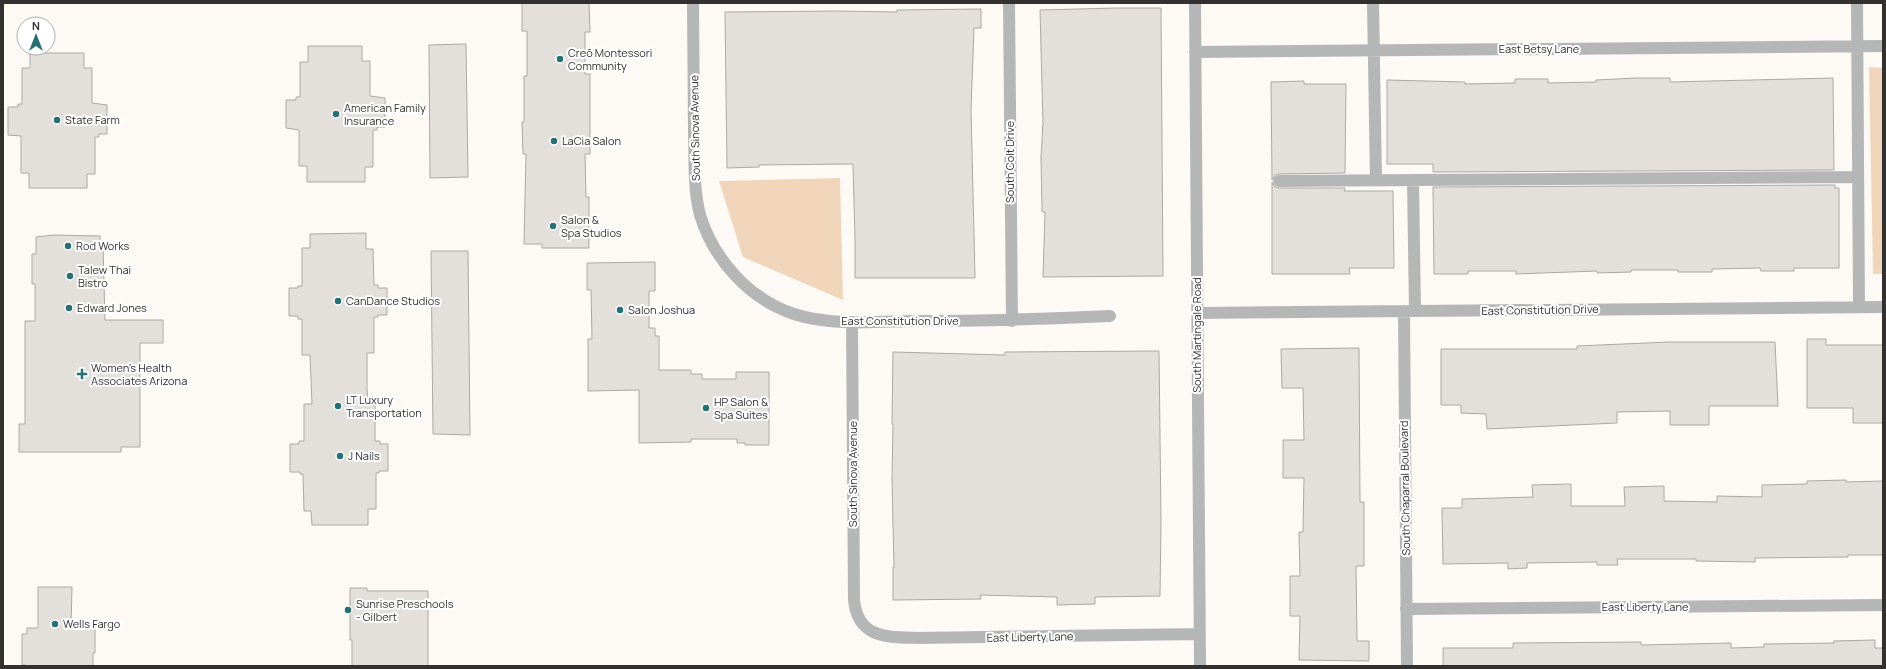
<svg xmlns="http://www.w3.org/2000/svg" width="1886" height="669" font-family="Manrope,sans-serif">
<rect width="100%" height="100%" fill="#fdf9f5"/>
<path fill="#f0d5bb" d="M1869,67L1883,68V274H1873Z
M840,178L843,300L743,257L719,181Z"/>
<path fill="#e3dfdb" stroke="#aca8a5" d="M522,3H589L590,32H585V74H590V154H585L586,197H589V248H542V244H524L526,154H523L522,122H524V76H527V31H522Z
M1116,8H1161L1163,276L1043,277L1045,212H1042L1041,157L1043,123L1040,10Z
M981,9V28H974L971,110L975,278H855V239L853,164L759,165V167L727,168L725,12L839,11L897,12V10Z
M466,44L468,177L430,178L429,45Z
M308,46H362V61H370V96L385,98V127H377V130H373V167H365V182H307V166H299V130L286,128V100H296V97H300V62H308Z
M30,53H84V68H92V103L107,105V134H99V137H95V174H87V188H29V173H21V136L8,135V107H18V104H22V68H30Z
M1636,78H1670V82L1833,78L1834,170L1433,172V164H1387V80L1465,82V84L1515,83V79H1548V83L1596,82V80Z
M1304,81V84H1346L1345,173L1279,174L1275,175L1272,180L1271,82Z
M1272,182L1275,187L1279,188H1345L1344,191H1393L1394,268H1349L1350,274H1272Z
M1835,185V188H1839V268H1794V271H1761L1760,268L1712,269V272H1678V270H1631V272L1597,273V271L1516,274V271H1468V274H1434L1433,187Z
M366,233V249H373L374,285H378V288H387V315H378V317H374V353H367V389L368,405H375V441H380V444H388V471H379V473H376V509H368V525H312L311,511H304L303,474H300V472H290V444H299V441H304V404H312L310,355H302V319H298V316H289V288H298V286H302V248H310V234Z
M54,235L100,236V246L103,245L105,320H163V343H140V447H121V452H19V424H25V321H35V284H32V254H36V237Z
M431,251H468L470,435L433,434Z
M655,262V291H649V328H655V336H659V370H691V374H702V379H736V372H769V445H745V443H737V439H691V442L639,443V390L588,391V339H592L591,290H587V263Z
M1807,339H1826V345H1883V423H1853V408H1807Z
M1669,342H1775L1778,406H1709V425H1670V411L1617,412V423L1487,429L1486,414L1461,413V405H1441V349H1577V346Z
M1359,348L1360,502H1364V566H1356L1357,641H1369V661L1299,660L1300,616H1290V576H1300L1299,532H1303L1304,478H1283V440H1304L1303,388H1282L1281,349Z
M1159,351L1161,522L1160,596L1095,597V604L1057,605V597L980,595L981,599L893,600V567H894L892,481L893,424H892L893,352L1005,355V352Z
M1846,480V482L1883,481V555H1848V557L1755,558V562L1696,561V559H1617L1618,565H1597V562L1527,563V568L1508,569V563L1443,564L1442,508H1462V499L1533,497L1532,485L1571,484V506H1625L1624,487L1664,486V501L1717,502V496L1762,497V485L1807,484V481Z
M38,587H72L71,628H95V653H93V666H26V665H22V634H27V628H38Z
M350,588H367V591H428V666H352V640H350Z
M1875,640V648H1883V666H1443V648H1513V643L1641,642V645L1731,643V648L1764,647V644L1834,643V641Z"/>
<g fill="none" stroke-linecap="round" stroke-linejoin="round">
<path stroke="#b5b7b7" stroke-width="12" d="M693,3C693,46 694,88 694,131C695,159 693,188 700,215C714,260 749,299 794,314C831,326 873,322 911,321C977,321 1044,319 1110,316
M1009,3L1012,321
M1195,3L1200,666
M1373,3L1376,180
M1857,3L1859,307
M1195,52L1883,46
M1413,180L1415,311
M1279,181L1858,177
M1404,311L1407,666
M1197,313L1883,307
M852,322L854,600C858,639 888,637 918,638L1200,634
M1406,609L1883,605"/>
</g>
<g fill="#257072" stroke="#fff" stroke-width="1.5">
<circle cx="560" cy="59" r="4"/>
<circle cx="336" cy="114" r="4"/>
<circle cx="57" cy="120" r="4"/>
<circle cx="554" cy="141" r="4"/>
<circle cx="553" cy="226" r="4"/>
<circle cx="68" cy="246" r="4"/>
<circle cx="70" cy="276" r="4"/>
<circle cx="338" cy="301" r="4"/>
<circle cx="69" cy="308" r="4"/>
<circle cx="620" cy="310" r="4"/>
<path d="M80 368h4v4h4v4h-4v4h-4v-4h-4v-4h4z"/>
<circle cx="338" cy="406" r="4"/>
<circle cx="706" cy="408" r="4"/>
<circle cx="340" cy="456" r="4"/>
<circle cx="348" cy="610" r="4"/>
<circle cx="55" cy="624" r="4"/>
</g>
<g text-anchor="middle" stroke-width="4" stroke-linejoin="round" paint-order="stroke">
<g font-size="11" fill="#32312f" stroke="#fff">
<text x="1539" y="53">East Betsy Lane</text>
<text transform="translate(695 128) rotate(-91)" y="4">South Sinova Avenue</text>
<text transform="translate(1010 162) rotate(-90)" y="4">South Colt Drive</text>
<text transform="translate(1540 310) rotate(-1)" y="4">East Constitution Drive</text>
<text x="900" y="325">East Constitution Drive</text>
<text transform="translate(1197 335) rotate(-90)" y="4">South Martingale Road</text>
<text transform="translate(853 474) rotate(-90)" y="4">South Sinova Avenue</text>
<text transform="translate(1405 488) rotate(-91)" y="4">South Chaparral Boulevard</text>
<text x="1645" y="611">East Liberty Lane</text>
<text transform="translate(1030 637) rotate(-1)" y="4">East Liberty Lane</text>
</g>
<g font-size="11" fill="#32312f" stroke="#fff" text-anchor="start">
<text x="568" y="57">Creō Montessori<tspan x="568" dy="13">Community</tspan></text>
<text x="344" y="112">American Family<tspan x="344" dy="13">Insurance</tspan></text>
<text x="65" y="124">State Farm</text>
<text x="562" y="145">LaCia Salon</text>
<text x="561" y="224">Salon &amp;<tspan x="561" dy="13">Spa Studios</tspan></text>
<text x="76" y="250">Rod Works</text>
<text x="78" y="274">Talew Thai<tspan x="78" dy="13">Bistro</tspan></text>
<text x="346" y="305">CanDance Studios</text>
<text x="77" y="312">Edward Jones</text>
<text x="628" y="314">Salon Joshua</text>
<text x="91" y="372">Women's Health<tspan x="91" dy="13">Associates Arizona</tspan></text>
<text x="346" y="404">LT Luxury<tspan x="346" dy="13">Transportation</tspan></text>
<text x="714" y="406">HP Salon &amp;<tspan x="714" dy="13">Spa Suites</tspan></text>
<text x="348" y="460">J Nails</text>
<text x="356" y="608">Sunrise Preschools<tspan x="356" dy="13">- Gilbert</tspan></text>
<text x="63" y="628">Wells Fargo</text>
</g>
</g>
<rect width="1886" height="669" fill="none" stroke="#32312f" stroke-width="8"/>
<g transform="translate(36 36)"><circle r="19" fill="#ffffff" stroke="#adadac"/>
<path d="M0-3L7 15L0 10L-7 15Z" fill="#257072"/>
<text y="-6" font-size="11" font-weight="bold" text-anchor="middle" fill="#32312f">N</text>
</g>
</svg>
